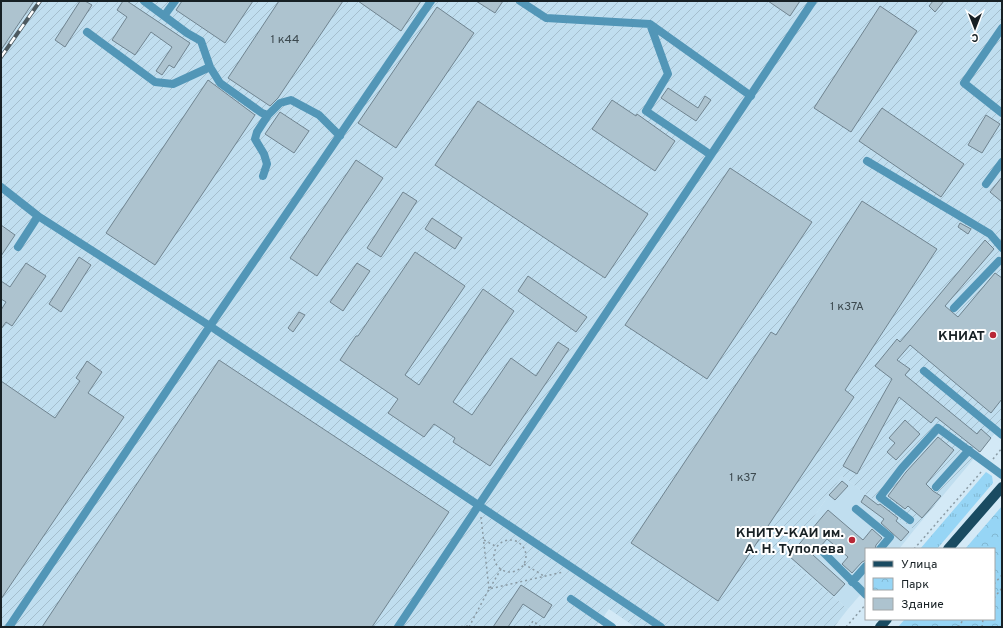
<svg xmlns="http://www.w3.org/2000/svg" width="1003" height="628" font-family="Overpass,sans-serif">
<defs>
<pattern id="industrial-furrows" width="10" height="10" patternUnits="userSpaceOnUse"><rect width="10" height="10" fill="#c0deef"/><path d="M-1 1l2-2M0 10L10 0M9 11l2-2" fill="none" stroke="#a4becd"/></pattern>
<pattern id="grass-tufts" width="24" height="20" patternUnits="userSpaceOnUse"><rect width="24" height="20" fill="#96d5f5"/><path d="M3 7l-1-3M5 7V3M7 7l1-3M15 17l-1-3M17 17v-4M19 17l1-3" fill="none" stroke="#81b7d2"/></pattern>
<pattern id="park-crowns" width="20" height="18" patternUnits="userSpaceOnUse"><rect width="20" height="18" fill="#96d5f5"/><path d="M2 6a3 3 0 1 1 6 0M12 15a3 3 0 1 1 6 0" fill="none" stroke="#81b7d2"/></pattern>
</defs>
<rect width="100%" height="100%" fill="#d3e9f6"/>
<path fill="#c0deef" d="M842,476L914,530L899,549H866V588L848,609L786,557Z"/>
<path fill="url(#industrial-furrows)" d="M1,1H1002V425L914,530L842,476L786,557L848,609L834,627H635L609,609L596,627H1Z"/>
<path fill="url(#grass-tufts)" d="M986,472L992,476L993,483L937,549H920Z"/>
<path fill="url(#park-crowns)" d="M1002,506V627H898L905,619H994V549H965Z"/>
<path fill="#adc3cf" stroke="#708490" d="M1,1H34L1,50Z
M80,1H85L92,5L65,47L55,40Z
M123,1H127L190,43L174,68L169,65L162,75L156,71L172,47L151,32L135,55L112,40L127,17L117,10Z
M182,1H253L225,43L176,10Z
M279,1H343L278,98L270,106L228,78Z
M358,1H421L401,31Z
M476,1H503L495,13Z
M768,1H800L790,16Z
M933,1H944L935,12L929,6Z
M880,6L917,31L851,132L814,108Z
M437,7L474,33L396,148L358,123Z
M208,80L255,115L155,265L106,233Z
M668,88L698,108L705,96L711,100L696,121L661,98Z
M612,100L636,116L637,114L675,141L655,171L592,129Z
M478,101L648,214L605,278L435,165Z
M882,108L964,164L941,197L859,141Z
M280,112L309,131L294,153L265,134Z
M986,115L1000,124L982,153L968,145Z
M356,160L383,178L317,276L290,258Z
M730,168L812,222L707,379L625,325Z
M1002,177V202L990,192Z
M403,192L417,201L381,257L367,248Z
M862,201L937,249L845,390L854,397L718,601L631,543L771,332L776,335Z
M432,218L462,238L455,249L425,229Z
M960,223L971,229L968,234L958,227Z
M1,225L15,235L1,256Z
M985,240L994,249L945,306L958,317L995,273L1002,278V399L991,413L910,345L897,360L910,369L905,375L977,434L981,429L991,438L980,452L936,417L931,423L899,397L857,474L843,466L892,379L875,366L897,339L900,342Z
M415,252L465,286L405,375L419,385L483,289L514,311L453,402L472,415L511,358L536,376L558,342L569,349L490,466L453,442L455,438L434,424L424,437L388,413L398,399L340,360L356,336H358Z
M79,257L91,265L61,312L49,304Z
M26,263L46,276L12,326L6,322L1,329V310L6,302L1,299V281L10,287Z
M357,263L370,271L343,311L330,302Z
M528,276L587,317L576,332L518,291Z
M299,312L305,315L293,332L288,328Z
M219,360L449,512L372,627H42Z
M87,361L102,372L88,393L124,417L1,599V381L55,418L80,381L76,378Z
M905,420L920,434L896,460L887,452L895,443L889,438Z
M938,437L954,450L926,484L933,491L941,496L922,518L908,506L905,509L888,496L906,472Z
M842,481L848,486L835,500L829,495Z
M865,495L878,505L880,504L898,518L896,521L909,532L901,541L881,523L884,519L861,502Z
M828,510L863,540L872,529L882,538L876,545L875,549H866V560L862,562L852,573L842,564L848,557L827,539L813,555L845,584L834,596L789,556Z
M521,585L552,605L544,618L523,604L508,627H493Z"/>
<g fill="none" stroke-linecap="round" stroke-linejoin="round">
<path stroke="#8a9ba5" stroke-width="1.5" stroke-dasharray="2 3" stroke-linecap="butt" d="M993,459L1002,448
M481,517L489,589
M484,540L497,547
M494 556a16 16 0 1 1 32 0a16 16 0 1 1-32 0Z
M914,549L982,471
M524,564L544,576
M994,584L1002,575
M490,588L501,569
M994,598L1002,588
M456,627L468,626
M469,627L489,589L563,572
M529,627L533,621L541,627
M846,627L866,604
M958,627L964,619
M982,627L983,619"/>
<path stroke="#5296b7" stroke-width="8" d="M144,1L187,33L201,41L210,67L220,83L262,113L268,115L280,103L291,100L319,115L340,136
M520,1L546,18L650,24L751,96
M164,16L175,1
M650,24L668,74L646,111L711,155
M1002,28L964,83L1002,113
M87,32L155,82L173,84L210,67
M867,161L990,234L1002,248
M263,176L267,164L264,154L255,139L257,132L268,115
M986,184L1002,162
M1,187L38,216L210,326L661,627
M18,247L38,216
M954,308L999,261
M924,371L1002,435
M936,487L969,450
M856,509L890,537L880,549
M910,520L880,497L902,468L938,428L1002,475
M823,552L866,595
M852,582L866,566
M571,599L612,627
M9,627L210,326L431,1
M398,627L813,1"/>
<path stroke="#1a4b61" stroke-width="10" d="M948,549L1002,487
M880,627L887,619"/>
<g stroke="#4d5a60" stroke-width="4">
<path id="rail" d="M1,57L40,1"/>
</g>
<use href="#rail" stroke="#fff" stroke-width="2.5" stroke-dasharray="8" stroke-linecap="butt"/>
</g>
<g fill="#b82736" stroke="#fff" stroke-width="1.5">
<circle cx="993" cy="335" r="4"/>
<circle cx="852" cy="540" r="4"/>
</g>
<g text-anchor="middle" stroke-width="4" stroke-linejoin="round" paint-order="stroke">
<g font-size="12" fill="#3c494f">
<text x="285" y="43">1 к44</text>
<text x="847" y="310">1 к37А</text>
<text x="743" y="481">1 к37</text>
</g>
<g font-size="14" font-weight="bold" fill="#172024" stroke="#fff" text-anchor="end">
<text x="985" y="340">КНИАТ</text>
<text x="844" y="537">КНИТУ-КАИ им.<tspan x="844" dy="16">А. Н. Туполева</tspan></text>
</g>
</g>
<rect width="1003" height="628" fill="none" stroke="#172024" stroke-width="4"/>
<rect x="865" y="548" width="130" height="72" fill="#ffffff" stroke="#a2a6a7"/>
<rect x="873" y="561" width="20" height="6" fill="#1a4b61" stroke="#a2a6a7"/>
<text x="901" y="568" font-size="12" fill="#172024">Улица</text>
<rect x="873" y="578" width="20" height="12" fill="url(#park-crowns)" stroke="#a2a6a7"/>
<text x="901" y="588" font-size="12" fill="#172024">Парк</text>
<rect x="873" y="598" width="20" height="12" fill="#adc3cf" stroke="#a2a6a7"/>
<text x="901" y="608" font-size="12" fill="#172024">Здание</text>
<g transform="translate(975 28) rotate(180)" stroke="#ffffff" stroke-width="3" paint-order="stroke">
<path d="M0-3L7 15L0 10L-7 15Z" fill="#172024"/>
<text y="-6" font-size="11" font-weight="bold" text-anchor="middle" fill="#172024">С</text>
</g>
</svg>
